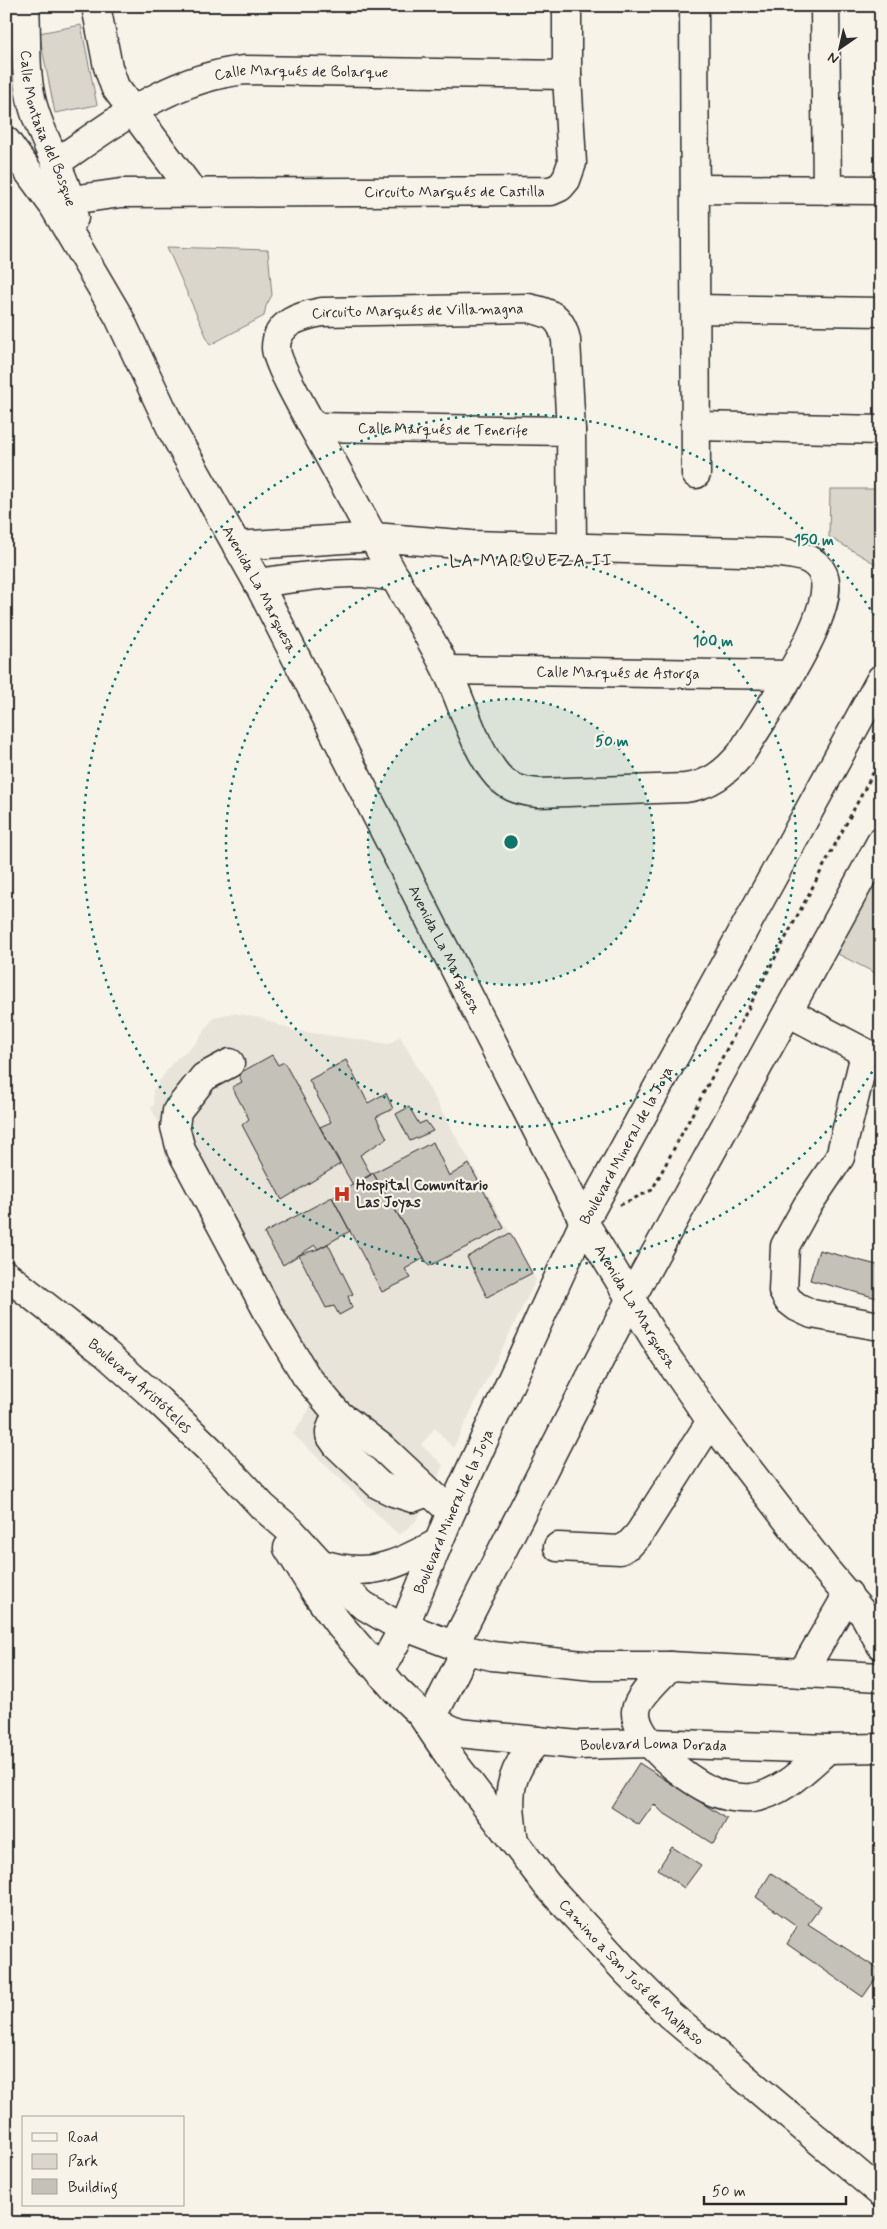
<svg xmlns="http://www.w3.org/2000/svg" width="887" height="2229" font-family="Mynerve,sans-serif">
<rect width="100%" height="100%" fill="#f7f3e8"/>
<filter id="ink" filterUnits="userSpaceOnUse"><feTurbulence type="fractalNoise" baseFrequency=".02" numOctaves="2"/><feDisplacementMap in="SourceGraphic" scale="10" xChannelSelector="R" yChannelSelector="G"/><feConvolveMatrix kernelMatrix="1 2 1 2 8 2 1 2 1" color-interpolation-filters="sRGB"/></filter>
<g filter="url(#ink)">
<path fill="#e8e4da" d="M233,1013L264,1019L292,1030L389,1044L400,1036L536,1280L453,1448L435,1428L421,1445L443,1465L425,1506L415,1522L399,1535L293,1434L310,1408L151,1108L154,1104L153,1090L173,1062L196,1043L214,1017Z"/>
<path fill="#dad6cc" stroke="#82807c" d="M81,25L97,105L55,113L39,33Z
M167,247L268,250L272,295L266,306L264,316L210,345Z
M830,489H881V567L829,537Z
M881,869V976L834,952Z"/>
<path fill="#c4c1b9" stroke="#2b2b2b" d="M272,1055L278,1065L284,1062L340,1164L282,1200L242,1125L249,1119L232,1087L242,1082L238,1074Z
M346,1060L368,1103L386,1093L393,1109L376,1117L387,1138L360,1155L371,1175L353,1185L320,1127L331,1122L309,1080Z
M409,1107L419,1124L426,1121L433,1131L410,1141L396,1114Z
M433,1142L449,1176L469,1164L504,1228L429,1266L373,1173Z
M881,1157V1185L873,1183Z
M373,1173L424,1258L405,1269L411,1278L382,1292L332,1197Z
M332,1197L350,1231L318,1249L315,1245L283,1265L264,1233Z
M510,1233L532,1273L487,1297L467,1257Z
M328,1244L353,1294L348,1296L352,1308L339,1315L334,1306L326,1308L299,1255L318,1249Z
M819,1250L881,1266V1299L810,1280Z
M639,1763L727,1819L713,1844L662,1812L654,1804L639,1825L611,1807Z
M672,1847L701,1865L684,1888L658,1869Z
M771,1873L821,1906L808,1924L881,1971L863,1997L787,1944L797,1926L756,1897Z"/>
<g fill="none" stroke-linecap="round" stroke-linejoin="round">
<g stroke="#2b2b2b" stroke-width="31">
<g id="minor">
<path id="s1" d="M25,6C27,39 24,75 33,106C44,145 67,176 74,218"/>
<path d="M96,6L108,67L115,87L193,192"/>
<path d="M694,6L696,474"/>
<path d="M825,6L827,190"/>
<path id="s2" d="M6,141L53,205L119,317L173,432L258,583L584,1222L661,1349L711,1421L825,1569L865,1616L881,1645"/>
<path id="s3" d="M57,162C117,121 170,78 245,70L567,75"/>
<path d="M695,189L881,190"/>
<path id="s4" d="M71,200L121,193L551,191L560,187L566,180L572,163L567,75V6"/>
<path d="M696,309L881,312"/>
<path d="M696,426L881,430"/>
<path id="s5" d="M314,427L571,431"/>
<path id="s6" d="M237,546L374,537L471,545L782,553C798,555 815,557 823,574C840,610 761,720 741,754C725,773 710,785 685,788L538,793C519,791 505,787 493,770C472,741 463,704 447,671C434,644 418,618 403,592C378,547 354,501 329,456C319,436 276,365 276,348C276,322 301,316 322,312L528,308C551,313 561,316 566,340L571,431L572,547"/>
<path d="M258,583C304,577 350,567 396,578"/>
<path id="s7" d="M447,670L789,675"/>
<path d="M788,1012L881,1061"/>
<path d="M865,1054L840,1157L807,1206L785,1246L783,1291L788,1300L797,1307L812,1314L874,1325"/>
<path d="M230,1063L204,1077L177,1111L175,1127L181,1150L270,1316L306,1376L337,1413L385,1450L451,1512"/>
<path id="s8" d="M6,1275L105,1353L159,1401L210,1450L263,1507L291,1531L343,1588L363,1605L390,1621L466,1650L492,1656L594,1666H670L881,1677"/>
<path d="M337,1413L330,1431V1435L337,1445L379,1485L393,1492L412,1498L428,1492"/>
<path d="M558,1547L620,1550L629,1545L639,1534L711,1421"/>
<path d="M288,1548L316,1593L338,1623L396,1690L421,1714L431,1720L466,1650"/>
<path d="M319,1563C368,1579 394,1566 438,1543"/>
<path d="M454,1645L631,1298L881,842"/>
<path d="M670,1666C661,1676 637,1697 636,1711C634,1739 685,1778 708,1789C720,1796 738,1799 752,1798C782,1794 806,1768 828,1749"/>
<path id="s9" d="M380,1671L404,1627L451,1512L584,1222L881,679"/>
<path d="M802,1673L848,1594"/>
<path id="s10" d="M421,1714L454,1763L547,1885L625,1970L670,2015L881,2193"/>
<path id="s11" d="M431,1720L459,1733L578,1745L649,1743L828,1749L881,1748"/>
<path d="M514,1842C508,1798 505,1776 537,1741"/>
</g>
</g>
<path stroke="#2b2b2b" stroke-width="3" stroke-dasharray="4 4" stroke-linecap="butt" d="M620,1205L652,1190L881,758"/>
<use href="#minor" stroke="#f7f3e8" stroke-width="28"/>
</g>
</g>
<circle cx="511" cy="842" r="143" fill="#0f766e" fill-opacity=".12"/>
<g fill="none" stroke="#0f766e" stroke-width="2.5" stroke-dasharray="2.5 5">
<circle cx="511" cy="842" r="143"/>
<circle cx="511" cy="842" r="285"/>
<path d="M880 1059A428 428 0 1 1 880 625"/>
</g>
<defs>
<g id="hospital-bare" transform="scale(1.35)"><path d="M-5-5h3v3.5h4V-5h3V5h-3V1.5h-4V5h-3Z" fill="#c8321e" stroke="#f7f3e8" stroke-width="2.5" paint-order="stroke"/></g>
</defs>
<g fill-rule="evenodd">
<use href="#hospital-bare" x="342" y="1194"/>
</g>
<g text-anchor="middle" stroke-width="4.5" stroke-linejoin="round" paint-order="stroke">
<g font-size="15" fill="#2b2b2b" stroke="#f7f3e8">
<text dy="5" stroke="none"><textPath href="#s3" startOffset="268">Calle Marqués de Bolarque</textPath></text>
<text dy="5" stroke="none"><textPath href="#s1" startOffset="126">Calle Montaña del Bosque</textPath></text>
<text dy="5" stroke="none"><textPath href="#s4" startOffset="384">Circuito Marqués de Castilla</textPath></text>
<text dy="5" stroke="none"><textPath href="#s6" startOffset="1698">Circuito Marqués de Villamagna</textPath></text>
<text dy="5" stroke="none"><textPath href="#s5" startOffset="129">Calle Marqués de Tenerife</textPath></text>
<text dy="5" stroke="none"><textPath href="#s2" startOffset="516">Avenida La Marquesa</textPath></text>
<text dy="5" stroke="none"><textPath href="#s7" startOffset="171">Calle Marqués de Astorga</textPath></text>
<text dy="5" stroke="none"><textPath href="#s2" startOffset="921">Avenida La Marquesa</textPath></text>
<text dy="5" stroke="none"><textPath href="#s9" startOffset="581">Boulevard Mineral de la Joya</textPath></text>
<text dy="5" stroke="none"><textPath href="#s2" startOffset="1326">Avenida La Marquesa</textPath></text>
<text dy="5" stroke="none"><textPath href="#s8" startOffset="174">Boulevard Aristóteles</textPath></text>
<text dy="5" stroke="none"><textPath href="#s9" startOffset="176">Boulevard Mineral de la Joya</textPath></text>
<text dy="5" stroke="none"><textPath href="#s11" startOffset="226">Boulevard Loma Dorada</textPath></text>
<text dy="5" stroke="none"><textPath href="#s10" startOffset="334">Camino a San José de Malpaso</textPath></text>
</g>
<g font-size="15" font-weight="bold" fill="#2b2b2b" stroke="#f7f3e8" text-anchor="start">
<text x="356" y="1190">Hospital Comunitario<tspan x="356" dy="17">Las Joyas</tspan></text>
</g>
<g font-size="18" letter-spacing="1" fill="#2b2b2b" stroke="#f7f3e8">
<text x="531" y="566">LA MARQUEZA II</text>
</g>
</g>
<circle cx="511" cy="842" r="8" fill="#0f766e" stroke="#f7f3e8" stroke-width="2.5"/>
<g font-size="15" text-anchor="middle" font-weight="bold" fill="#0f766e" stroke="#f7f3e8" stroke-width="4.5" stroke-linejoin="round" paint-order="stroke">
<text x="814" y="545">150 m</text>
<text x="713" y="646">100 m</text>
<text x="612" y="746">50 m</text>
</g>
<rect width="887" height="2229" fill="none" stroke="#f7f3e8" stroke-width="25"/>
<rect x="12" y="12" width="862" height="2204" fill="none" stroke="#2b2b2b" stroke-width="2" filter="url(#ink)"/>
<rect x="22" y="2116" width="162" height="90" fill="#f7f3e8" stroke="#a5a39c"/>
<rect x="32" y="2133" width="25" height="8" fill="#f7f3e8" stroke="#a5a39c"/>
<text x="68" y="2142" font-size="15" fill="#2b2b2b">Road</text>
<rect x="32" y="2154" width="25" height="15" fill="#dad6cc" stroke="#a5a39c"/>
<text x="68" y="2166" font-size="15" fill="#2b2b2b">Park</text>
<rect x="32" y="2179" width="25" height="15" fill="#c4c1b9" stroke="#a5a39c"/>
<text x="68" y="2192" font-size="15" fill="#2b2b2b">Building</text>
<g transform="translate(840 48) rotate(214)" stroke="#f7f3e8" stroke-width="4" paint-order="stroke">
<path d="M0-4L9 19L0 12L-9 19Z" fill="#2b2b2b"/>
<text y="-8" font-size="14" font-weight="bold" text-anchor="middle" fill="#2b2b2b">N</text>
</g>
<path d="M704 2196v8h142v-8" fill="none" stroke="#2b2b2b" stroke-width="2.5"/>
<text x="712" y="2196" font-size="15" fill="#2b2b2b" stroke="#f7f3e8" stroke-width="4" paint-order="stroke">50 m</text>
</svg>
